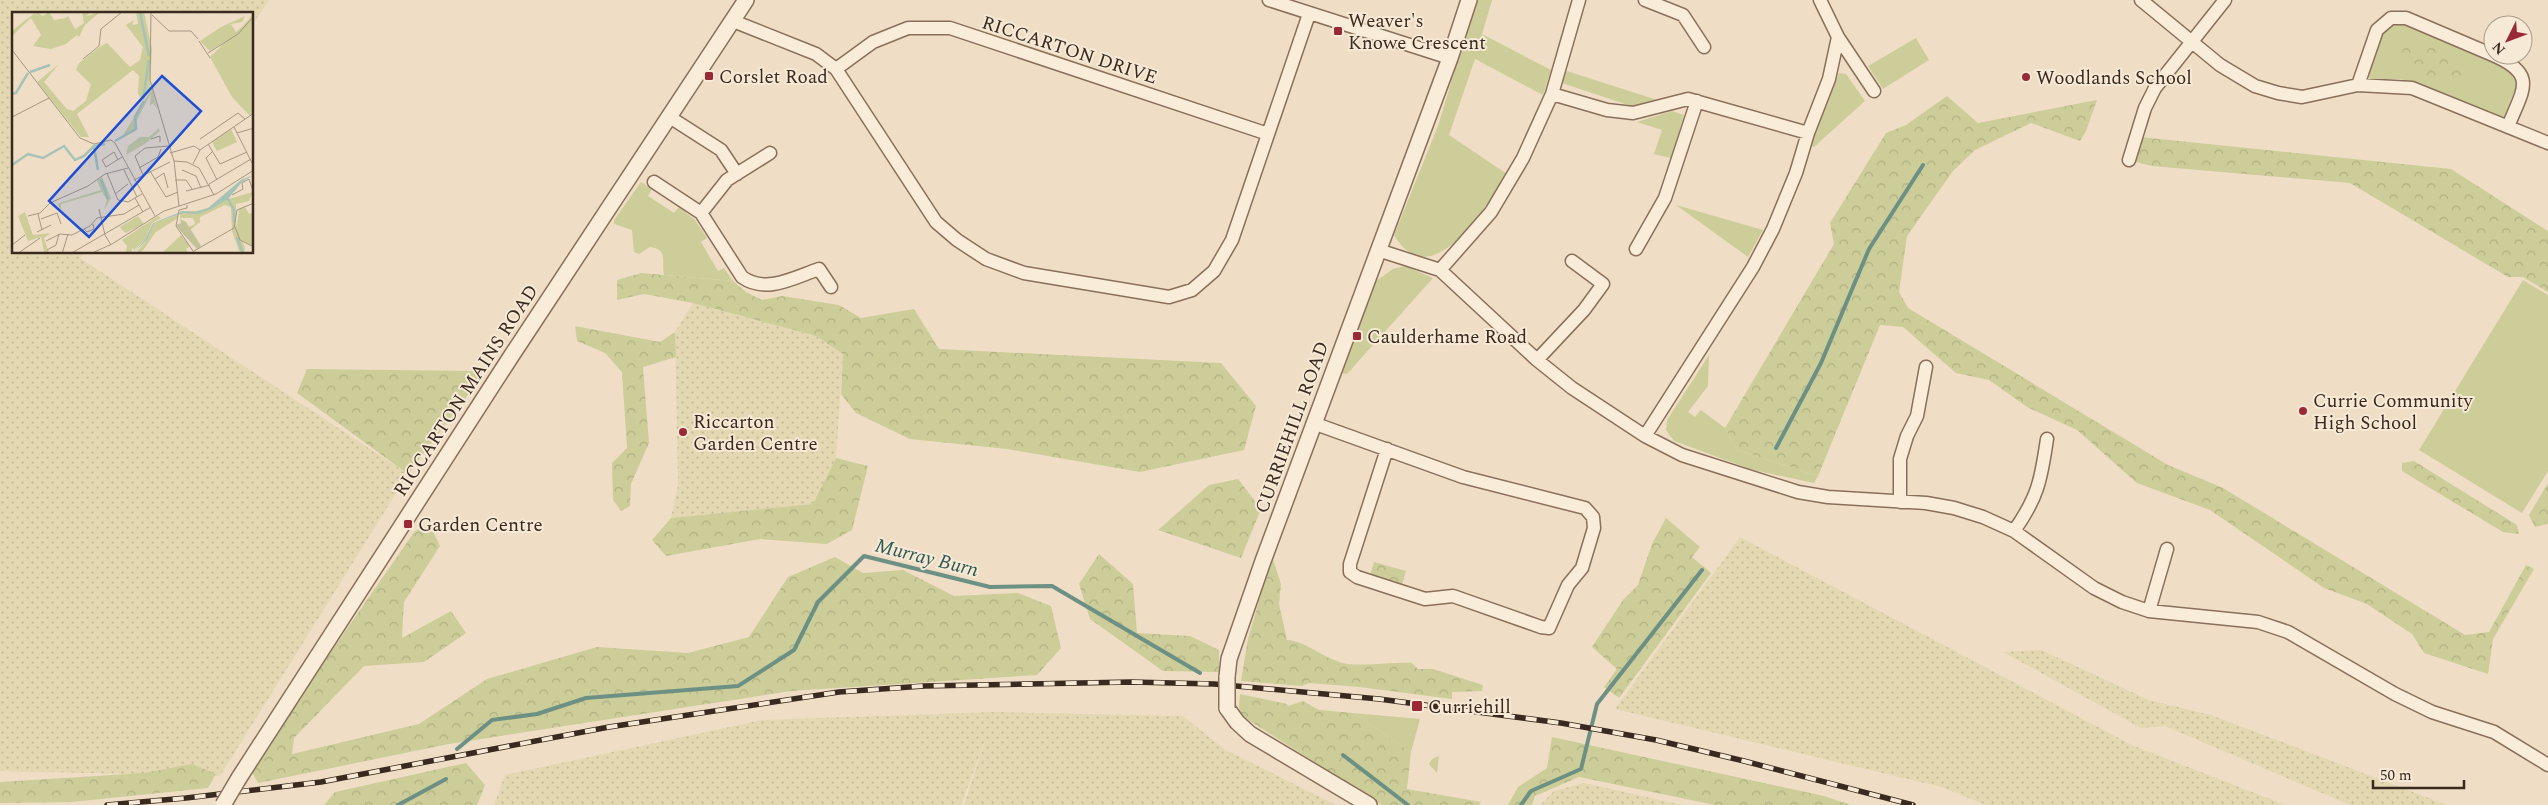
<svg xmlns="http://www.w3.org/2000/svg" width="2548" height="805" font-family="Spectral,serif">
<defs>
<pattern id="farmland-dots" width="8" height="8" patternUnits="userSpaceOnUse" patternTransform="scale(1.25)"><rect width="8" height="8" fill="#e4d8b2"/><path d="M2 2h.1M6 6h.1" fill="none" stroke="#c4b999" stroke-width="1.8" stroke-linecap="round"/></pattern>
<pattern id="forest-crowns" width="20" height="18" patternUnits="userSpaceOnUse" patternTransform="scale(1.25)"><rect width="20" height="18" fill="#cccd99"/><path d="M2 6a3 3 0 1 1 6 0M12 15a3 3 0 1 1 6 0" fill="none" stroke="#b0b083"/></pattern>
</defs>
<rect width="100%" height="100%" fill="#efdec5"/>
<path fill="url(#farmland-dots)" d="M0,0H269L253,24L252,14H14V252L84,253L80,258L408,474L220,776L0,771Z
M693,303L816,336L843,354L836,458L814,504L671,518L678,485L675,332Z
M1740,537L2132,745L2285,805H1986L1941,787L1615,709Z
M2041,650L2149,700L2211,715L2447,805H2350L2165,726L2141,728L2003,652Z
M995,712L1183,716L1224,749L1336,805H964L986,738L961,805H494L505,775L762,720Z
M1584,783L1683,805H1540L1554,791Z"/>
<path fill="#cccd99" d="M1476,0H1492L1482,34L1551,70L1543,95L1475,59L1449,135L1507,174C1485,207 1432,298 1394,235L1438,126Z
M2392,24L2408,25L2498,61L2513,73L2517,86L2503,119L2401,79H2370L2367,72L2383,32Z
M1916,38L1929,60L1883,89L1868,66Z
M1567,71L1657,100L1631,106L1562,83Z
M1839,73L1846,74L1865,101L1814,147L1811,146Z
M1672,111L1684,115L1671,158L1654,154L1662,130L1637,122Z
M641,182L652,189L648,196L674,213L679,207L695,220L707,238L701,242L718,271L724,268L733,281L664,275C661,263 669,249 650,247L639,254L634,252L632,230L614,224V220Z
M1676,205L1763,230L1748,257Z
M1405,266L1433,278L1347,374L1340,373L1376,281L1393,269Z
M2523,280L2548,295V471L2522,513L2419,450Z
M1709,355L1708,386L1688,412L1695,417L1701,410L1725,428L1737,450L1818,476L1814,483L1753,470L1674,441L1666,430L1667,420Z
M1353,713L1420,719L1411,752Z
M1439,756L1437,773L1429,764L1432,759Z"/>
<path fill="url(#forest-crowns)" d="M2404,43L2444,45L2463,77L2459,87L2426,75L2401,53Z
M1947,96L1978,123L2097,100L2086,131L2080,141L2031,123L1975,150L1953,171L1907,236L1899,292L1908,308L2168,465L2223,488L2465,635L2489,632L2526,565L2534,569L2493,639L2488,674L2424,653L2412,634L2367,604L2324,588L2210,510L2137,483L2077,430L2027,407L1989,380L1956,373L1903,327L1880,325L1818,476L1737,450L1725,428L1834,244L1830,223L1886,133L1906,125Z
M2140,137L2451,169L2548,231V292L2523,277H2508L2350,183L2152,166L2136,162Z
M641,273L733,281L746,292L762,300L782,296L839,305L861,318L914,309L939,349L1221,363L1256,406L1244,450L1140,472L1007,449L910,439L856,413L841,394L843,354L816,336L693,303L644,294L617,300V280Z
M575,326L660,342L675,332L676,357L643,367L649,443L631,484L630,506L621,511L613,500L612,463L627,448L622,372L605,353L577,341Z
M307,369L476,371L483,375L408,474L297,393Z
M836,458L868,466L852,530L827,544L760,539L666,556L652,540L671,518L813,504Z
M2414,461L2517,525L2519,534L2503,532L2402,471V463Z
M1238,479L1261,509L1241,558L1158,530L1209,485Z
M2548,483V524L2535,527L2529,515Z
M1666,518L1700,547L1692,557L1711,573L1619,698L1604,687L1617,669L1592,647L1623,600L1638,585L1652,544Z
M430,525L440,546L404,602L402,638L451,611L466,633L424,662L364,666L294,738L292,754L419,724L487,679L597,647L688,653L749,637L788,577L835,557L863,573L903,570L954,596L1018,593L1051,606L1061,648L1037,675L791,691L449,744L258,783L252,772L321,666L415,531Z
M1099,554L1133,584L1137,633L1190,636L1219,650V672L1163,671L1090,619L1079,584Z
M1272,556L1281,584L1279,604L1287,640C1306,641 1323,658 1343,663C1355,667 1396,662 1412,663L1418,669H1433L1483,685L1482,691L1452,692V699L1359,687L1309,683L1302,686L1241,681L1248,639Z
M1374,562L1406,571L1402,585L1370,576Z
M1240,694L1287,704L1288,706L1303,701L1319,710L1353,713L1411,752L1407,789L1481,802L1479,805H1382L1242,716L1239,707Z
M1552,737L1824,796L1851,805H1715L1579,777L1535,796L1532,805H1508L1518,787L1547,768Z
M466,763L485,785L477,805H324L335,792Z
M192,764L216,774L208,788L72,802L0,803V782L144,773Z"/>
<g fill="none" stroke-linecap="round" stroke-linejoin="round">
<path stroke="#6d9084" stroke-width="4" d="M1776,448L1821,363L1869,249L1923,165
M457,749L492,720L537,714L586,698L738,686L794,650L818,602L864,556L990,587L1052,586L1200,673
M1343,755L1408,805
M398,805L446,779
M1521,805L1531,791L1581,769L1597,704L1702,570"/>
<g stroke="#8a6f5b" stroke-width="15">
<path id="minor" d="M1269,0L1450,58
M1645,0L1683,15L1704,47
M2141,0L2220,65L2255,86L2278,93L2302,97L2358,85L2412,88L2548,143
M733,21L816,54L836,69L936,222L957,240L986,259L1024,273L1169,297L1192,290L1214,271L1232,240L1309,14
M1838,37L1874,91
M2493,55C2539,75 2522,90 2508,127
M836,69L873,42L908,28H950L1268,134
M2358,85L2377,30L2391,18H2406L2493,55
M1552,94L1607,110L1633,113L1688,99L1808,133
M668,116L721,150L737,174
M770,153L727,180L701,213L742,277C766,294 793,278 819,269L831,287
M2129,160L2145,108L2155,88L2225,0
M654,182L701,213
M1636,249L1665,198L1697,101
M1378,250L1440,270L1537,360L1572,388L1645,436L1682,455L1798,492L1828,497L1926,503L1954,508L1983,517L2014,531L2094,588L2122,602L2149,611L2258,622L2288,632L2395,694L2432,712L2494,732L2548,765
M1440,270L1491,212L1523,158L1552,94L1579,0
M1537,360L1584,310L1603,284L1572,261
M1313,423L1463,477L1585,508L1593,517L1594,528L1582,568L1568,585L1549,628L1541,627L1453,596L1425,599L1357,577L1350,572V564L1387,449
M1645,436L1753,267L1773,229L1796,173L1808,133L1829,79L1838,37L1820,0
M1900,502V459L1907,436L1917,416L1926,367
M2014,531C2038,497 2041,480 2047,439
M2149,611L2167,549"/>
</g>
<g stroke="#8a6f5b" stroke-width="18">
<path id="tertiary" d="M1227,677L1229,659L1263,561L1450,58L1469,0
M1227,708L1237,722L1250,734L1369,805
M239,778L510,358L746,0"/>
</g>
<use href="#minor" stroke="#f9ecd8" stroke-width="12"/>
<use href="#tertiary" stroke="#f9ecd8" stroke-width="15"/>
<g stroke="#3a291f" stroke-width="5.5">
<path id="rail" d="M107,805L186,798L321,782L609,727L839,692L924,686L1131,682L1214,684L1379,699L1561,723L1656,740L1744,761L1913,805"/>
</g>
<use href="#rail" stroke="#f6e9d5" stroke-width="4" stroke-dasharray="11" stroke-linecap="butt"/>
<g stroke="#8a6f5b" stroke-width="18" stroke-linecap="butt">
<path id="tertiary-bridge" d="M1227,708V677
M223,805L239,778"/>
</g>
<use href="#tertiary-bridge" stroke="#f9ecd8" stroke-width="15"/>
</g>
<g fill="#992a35" stroke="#f6e9d5" stroke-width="2">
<rect x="1333" y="26" width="10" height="10" rx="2.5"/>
<rect x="704" y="71" width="10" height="10" rx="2.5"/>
<circle cx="2026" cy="77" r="5"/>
<rect x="1352" y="331" width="10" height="10" rx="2.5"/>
<circle cx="2303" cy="411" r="5"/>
<circle cx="683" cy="432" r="5"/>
<rect x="403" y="519" width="10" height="10" rx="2.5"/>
<rect x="1411" y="700" width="12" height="12" rx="2.5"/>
</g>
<g text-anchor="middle" stroke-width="4" stroke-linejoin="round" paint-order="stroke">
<g font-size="19" fill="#3a291f" stroke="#f6e9d5" text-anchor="start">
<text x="1348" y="27">Weaver's<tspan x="1348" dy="22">Knowe Crescent</tspan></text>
<text x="719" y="83">Corslet Road</text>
<text x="2036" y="84">Woodlands School</text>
<text x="1367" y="343">Caulderhame Road</text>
<text x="2313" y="407">Currie Community<tspan x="2313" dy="22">High School</tspan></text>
<text x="693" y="428">Riccarton<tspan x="693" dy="22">Garden Centre</tspan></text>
<text x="418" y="531">Garden Centre</text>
<text x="1428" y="713">Curriehill</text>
</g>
<g font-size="19" fill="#3a291f" stroke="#f6e9d5">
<text transform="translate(1070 49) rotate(18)" y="7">RICCARTON DRIVE</text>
<text transform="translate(465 390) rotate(-57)" y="7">RICCARTON MAINS ROAD</text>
<text transform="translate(1291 427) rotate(-70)" y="7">CURRIEHILL ROAD</text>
</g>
<g font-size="20" font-style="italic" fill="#2e5953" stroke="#f6e9d5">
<text transform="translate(927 557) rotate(14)" y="7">Murray Burn</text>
</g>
</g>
<g transform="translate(12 12)">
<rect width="241" height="241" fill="#efdec5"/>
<path d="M233,4L230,10L219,12L225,22L198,39L188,29L209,15ZM241,4V101L237,103L220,85L198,45ZM24,6L25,11L30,13L26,15L29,16L38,9L53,6L47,12L44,8L46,12L29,23L21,8ZM233,195L237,202L241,200V234L229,228L225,214L227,197ZM13,200L21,223L39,221L32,226L37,241H26L32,240L29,225L16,229L6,204ZM169,223L178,234L174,237L176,241L149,242Z" fill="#cccd99"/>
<path d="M24,0L31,4L37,0L42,8L26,18L19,6L0,24V19L11,10L23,1L26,4ZM70,0H78L75,4L88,0L73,13L67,25L65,23L54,32L39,37L21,34L29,23L45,12L43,8L47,11L56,4L63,17L72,11ZM124,0H132L140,37L138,76L129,88L126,81L127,64L121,58L65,102L77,125H69L25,70L47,52L32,70L55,97L61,99L74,89L79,72L64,58L67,51L89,34L95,31L118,55L128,48L131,35L114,13L122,8L120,13L126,12ZM241,1V5L237,12L241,29L235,32L228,24L200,46L220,83L199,46L210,37L208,34L226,23ZM241,33V49L234,47L231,41H220ZM221,49L241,55L237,83L233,64ZM140,77L145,97L141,91L138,94L139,81L125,108V116L111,123ZM147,116L148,119L134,131L114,143L116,134L128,125H137ZM219,117L225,130L205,139L200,130ZM90,165L99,186L92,198L95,188L90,180L49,192V199L46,192L50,190L89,178L85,168ZM219,179L217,187L241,180L237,189L224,192V212L233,236L232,241L227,239L220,219L219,195L213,193L188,205V210L178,218L176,215L183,212L181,206H168V199H185L196,196ZM166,203V206L144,220L129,241L123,242L135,228L142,211ZM126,204L132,212L114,221L110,218L108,215ZM146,204L149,206L140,211L133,228L122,238L120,236V241L114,240L115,234L110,228Z" fill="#cccd99"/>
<path d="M168,207L174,210L189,234L185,237L171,222L164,213L169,211Z" fill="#c1c298"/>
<path d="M241,163L230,170L216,187L199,197L185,202L171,201L142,211L135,228L120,242L133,228L141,211L171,199L183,200L196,196L229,168Z" fill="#a7c2b7"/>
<path fill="none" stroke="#a7c2b7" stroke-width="2.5" d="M128,0L137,44M18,60L38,53M0,82L4,81L16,61M131,87L137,48M103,129L124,117L123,105L132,89M82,135L86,158M0,153L16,142L31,146L52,134L63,148L72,144L82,134L93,132M89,167L96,187M216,187L222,198V210M225,225L231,242"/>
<path fill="none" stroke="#a79683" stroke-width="1" d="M139,0L138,68L162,149M140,3L157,19H179L186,27M187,29L198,46M0,38L68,126L82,132L99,128L103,131L143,204M196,41L226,22L242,4M71,47L87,34L89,17L110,0M0,105L37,86M222,115L240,151M225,121L242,116M139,127L148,124V130M188,127L226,101L233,107M196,132L208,152L235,140M200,140L194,146L205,168M158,141L182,134L188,138M106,148L102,140L90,148L94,155L110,145M162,149L175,150L187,156L202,183M162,149L167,194M181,152L188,138L242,101M127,156L146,145L149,137M112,158L125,185M170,158L184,164L189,176M138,159L154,185L166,180M95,161L106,188L116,190L130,182M131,163L123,144L133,136L156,134M143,167L152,161L156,176M122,168L158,150M163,168H174L180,177M197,172L239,147M174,179L198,173M103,182L116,172M220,183L231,177L230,171L237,167L240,176M123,186L131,200M175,193V196L167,198L164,214L183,242M87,197L93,223L99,233M26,202L30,218M16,204L28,201L38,191L76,174L93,162L116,156M29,207L45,201L49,212M223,215L228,228L240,234M72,217L75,220L82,217L81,212M25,220L39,213M34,229L48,222L60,223L78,214L85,206L112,202L127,193M0,233L13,223M35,238L44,233L47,222M182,239L222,216L225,198L242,191M5,242L28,226M50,242L56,222M58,242L139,195M78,242L100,232L152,199L204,182L242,158"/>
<path fill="#1d4ed8" fill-opacity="0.15" stroke="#1d4ed8" stroke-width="2.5" d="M150,64L189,99L77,225L37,189Z"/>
<rect width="241" height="241" fill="none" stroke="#3a291f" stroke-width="2.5"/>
</g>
<g transform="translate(2508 40) rotate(228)"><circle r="24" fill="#f6e9d5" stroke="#ab9c8c"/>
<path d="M0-4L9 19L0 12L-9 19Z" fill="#992a35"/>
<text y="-8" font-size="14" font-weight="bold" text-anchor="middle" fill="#3a291f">N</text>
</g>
<path d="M2373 780v8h91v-8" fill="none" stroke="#3a291f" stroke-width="2.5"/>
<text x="2380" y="780" font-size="15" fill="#3a291f" stroke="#f6e9d5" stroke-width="4" paint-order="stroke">50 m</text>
</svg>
